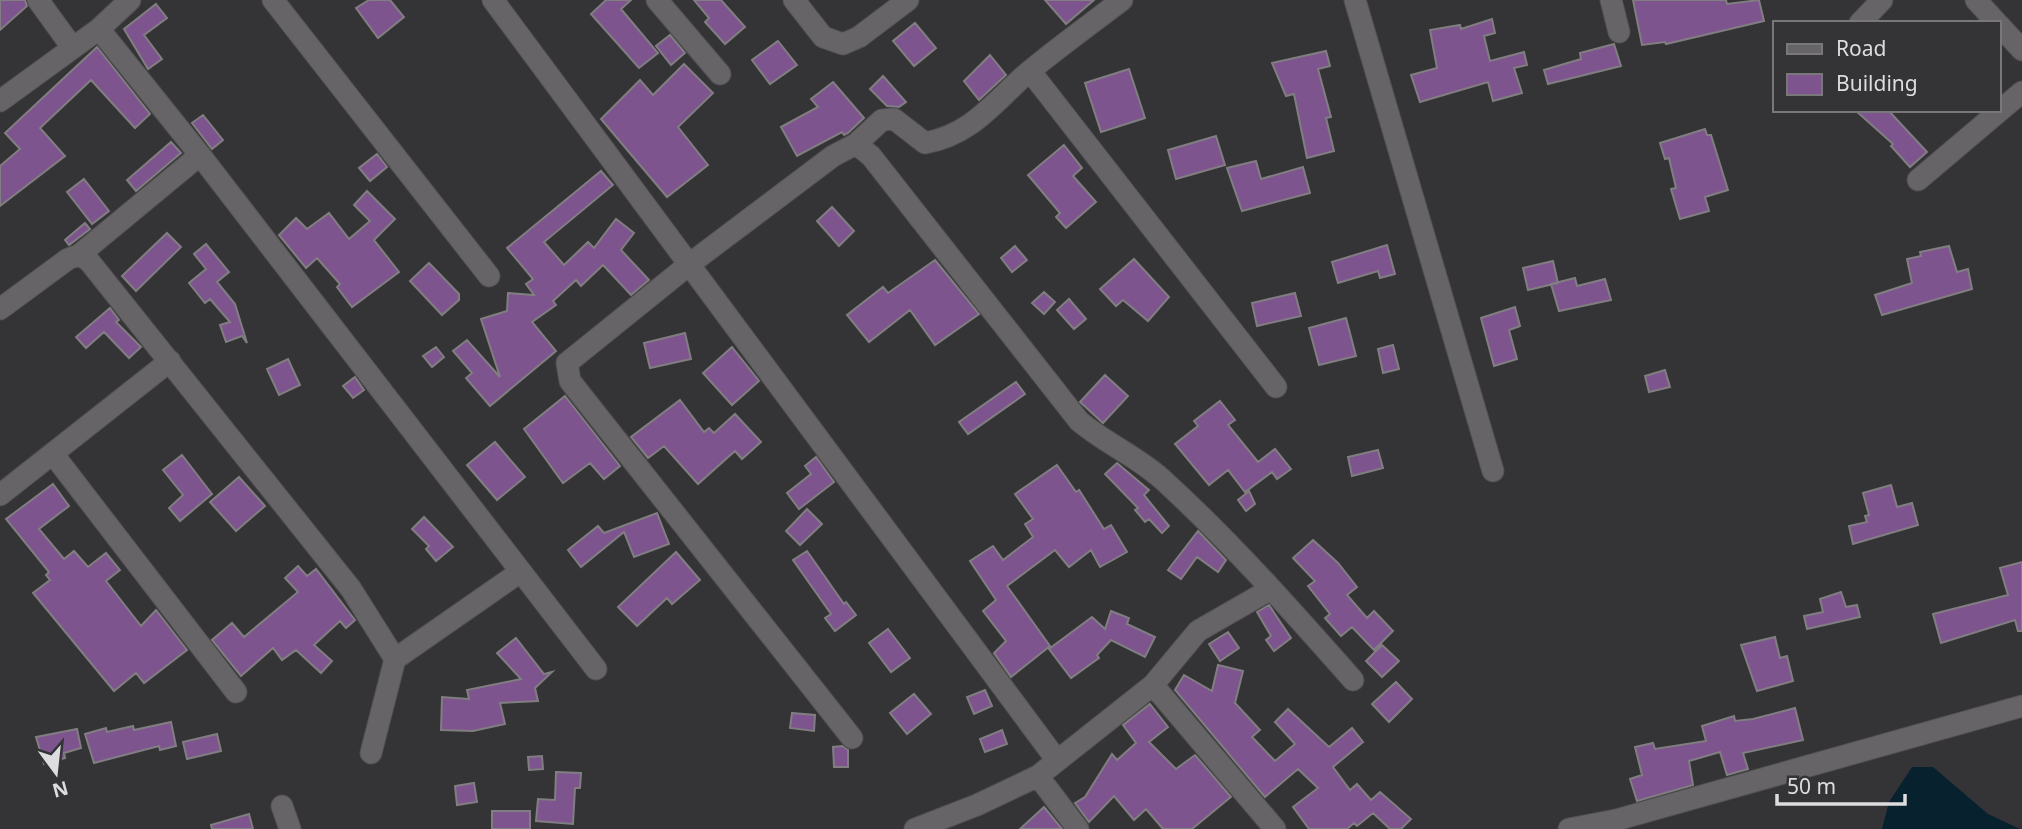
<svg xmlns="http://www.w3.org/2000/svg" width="2022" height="829" font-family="'Noto Sans',sans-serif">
<rect width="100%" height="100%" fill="#343335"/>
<path fill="#08212f" d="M1912,767H1933L1988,814L2020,829H1882L1889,802Z"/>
<path fill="#7e548f" stroke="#807e81" stroke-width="2" d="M0,0H25L27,6L0,30Z
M369,0H390L404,17L378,38L356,8Z
M606,0H631L621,9L658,53L639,68L591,14Z
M694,0H721L745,27L725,44L705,22L709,18Z
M1045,0H1094L1066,24Z
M1633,0H1726L1727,4L1759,0L1764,21L1666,44L1665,42L1642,45Z
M156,4L167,18L144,35L162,59L148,69L124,29Z
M1492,19L1495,33L1484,36L1490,61L1524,52L1527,65L1514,68L1522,93L1493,101L1488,82L1420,102L1411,75L1437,68L1430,30L1460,25L1461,29Z
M915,23L936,48L914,66L893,41Z
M670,35L685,53L671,65L656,46Z
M778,41L797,65L770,84L752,60Z
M1614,44L1621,66L1548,84L1544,70L1581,59L1580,53Z
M97,47L150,114L135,128L91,80L40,128L65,156L0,206V166L20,149L5,133Z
M1326,51L1330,66L1318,69L1331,117L1326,118L1334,151L1307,158L1294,94L1286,96L1272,63Z
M990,55L1006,75L979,100L964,81Z
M684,64L713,93L678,127L708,165L667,197L601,119L640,80L653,95Z
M1129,69L1145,118L1101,132L1085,83Z
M883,76L906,102L899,107L887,106L870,89Z
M833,82L864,118L848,133L844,135L842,132L797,156L781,127L818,107L811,99Z
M1855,110H1888L1927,152L1910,167L1891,146L1893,144Z
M203,115L223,140L212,149L192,123Z
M1705,129L1707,135H1711L1728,190L1705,197L1709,211L1680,219L1671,189L1676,188L1669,158L1665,159L1660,143Z
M1216,136L1225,165L1176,179L1168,150Z
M171,142L181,153L136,191L127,180Z
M1064,145L1082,168L1073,176L1096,202L1066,228L1056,217L1060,213L1028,175Z
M377,154L387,167L370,181L359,168Z
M1256,161L1261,179L1303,167L1310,193L1242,211L1227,168Z
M601,171L613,185L544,242L564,265L588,242L594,248L616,219L634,233L621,250L649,280L631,295L603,265L581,286L576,280L553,301L556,305L532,322L556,351L490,406L466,378L472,373L453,351L467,340L500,377L481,319L507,311L508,293L534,295L526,284L533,279L507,248Z
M84,179L109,211L92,224L67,192Z
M367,191L395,219L374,240L399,272L352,307L337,287L340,284L317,258L306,268L279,235L296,218L307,229L329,213L349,239L370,221L354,205Z
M832,207L854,231L839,246L817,221Z
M85,223L90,229L69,245L65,240Z
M167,233L181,247L136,291L122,276Z
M206,244L229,272L217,282L235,304L247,343L242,336L226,342L220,325L230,322L210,299L205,303L189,283L206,269L194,254Z
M1387,245L1395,274L1380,278L1378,271L1338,283L1332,262Z
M1015,246L1027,260L1012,272L1001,258Z
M1949,246L1957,272L1968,269L1972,289L1882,315L1875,295L1912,283L1907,259L1921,256L1920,252Z
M1134,259L1169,297L1148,321L1123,300L1116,306L1100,289Z
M935,260L979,314L935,345L910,310L869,342L847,315L883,287L888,293Z
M1553,261L1558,283L1528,290L1523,268Z
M429,263L459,294V300L442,315L410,281Z
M1575,278L1577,286L1605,279L1611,300L1559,311L1551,284Z
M1044,292L1055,302L1044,314L1032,303Z
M1295,293L1301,316L1257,326L1252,303Z
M1069,299L1086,319L1074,329L1057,310Z
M1515,307L1520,326L1509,330L1517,359L1494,366L1481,318Z
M110,308L119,320L116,322L141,347L129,358L104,332L86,348L76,337Z
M1346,318L1356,356L1319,365L1309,328Z
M685,333L691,359L650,368L644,343Z
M1393,345L1399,369L1383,373L1378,349Z
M436,347L444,357L432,367L423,356Z
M732,347L759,381L732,405L703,373Z
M288,359L300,385L279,395L267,369Z
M1665,370L1670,387L1649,392L1645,376Z
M1105,375L1128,396L1103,423L1080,402Z
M355,377L364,390L353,398L343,386Z
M1016,382L1025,394L968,434L959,422Z
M565,396L620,466L604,479L590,463L563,483L524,429Z
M680,400L704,432L709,428L714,433L735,414L761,442L742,459L735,451L698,484L664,446L648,458L631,437Z
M1220,401L1235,420L1228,425L1258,462L1275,449L1291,469L1277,479L1272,472L1245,492L1228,470L1209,485L1175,444L1198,426L1194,421Z
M495,442L525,477L497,500L467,465Z
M1378,450L1383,468L1352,476L1348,457Z
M182,455L212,494L180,521L169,508L183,495L163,470Z
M816,457L834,482L799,509L787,493L811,474L805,466Z
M1117,463L1149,490L1144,495L1169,526L1162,533L1149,519L1145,522L1135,510L1138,508L1105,474Z
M1057,465L1076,492L1079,490L1104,529L1111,525L1127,552L1100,567L1091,550L1069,567L1055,550L1007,586L1050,646L1011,677L994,653L1006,641L983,611L996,600L970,561L993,546L1003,560L1033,537L1025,524L1033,519L1015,494Z
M239,477L265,506L236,531L210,502Z
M53,484L69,506L39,529L64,559L74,551L88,567L106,553L120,570L106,581L141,626L156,610L187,650L144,683L136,673L114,691L33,593L50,580L46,575L49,572L6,519Z
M1891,485L1897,507L1912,503L1918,525L1853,544L1849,526L1867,522L1865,516L1869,515L1863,493Z
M1249,491L1255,504L1246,511L1238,500Z
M807,509L822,524L800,545L786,531Z
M657,513L669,544L634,557L624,532L581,567L568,550L598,526L604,533Z
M424,517L453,547L436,561L426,549L429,546L412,529Z
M1198,531L1226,560L1218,572L1197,557L1181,579L1168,570Z
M1313,540L1338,563L1357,587L1347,595L1367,618L1374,611L1393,631L1374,650L1352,627L1341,636L1325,618L1330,614L1308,586L1315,581L1293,558Z
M807,551L844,604L846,602L856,615L835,631L825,618L831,614L793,560Z
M676,552L700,580L672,604L667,598L637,626L618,607Z
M2022,562V631H2018L2015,620L1941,643L1933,614L2008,595L2000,568Z
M298,566L307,576L316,569L355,620L346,628L340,621L314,645L332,661L321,673L296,650L282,660L273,648L241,676L212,640L232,623L244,637L298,592L285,578Z
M1841,592L1846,607L1857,605L1860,617L1807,629L1804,616L1823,612L1820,599Z
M1269,605L1291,638L1274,651L1266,640L1271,636L1257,612Z
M1111,611L1129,618L1127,624L1155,637L1145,657L1111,640L1097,655L1099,658L1071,678L1049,649L1092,617L1105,629Z
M888,629L910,658L891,672L869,643Z
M1228,632L1239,648L1220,661L1209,644Z
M1775,637L1780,658L1787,656L1793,681L1757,691L1741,645Z
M516,638L544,674L552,672L535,688L538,701L500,703L505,724L473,731L441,730L442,697L469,699L467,690L521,679L497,653Z
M1382,645L1399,661L1382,677L1366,661Z
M1218,665L1243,671L1235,703L1260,730L1252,737L1275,761L1295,744L1275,722L1288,709L1329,747L1352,728L1363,742L1333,767L1350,790L1357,784L1371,800L1380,792L1411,819L1401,829H1390L1373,813L1357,826L1354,823L1347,829H1309L1293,807L1318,788L1298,769L1265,797L1175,690L1184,675L1212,691Z
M1396,682L1412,699L1389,722L1372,704Z
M985,690L992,706L974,714L967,697Z
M914,694L931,714L907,734L890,713Z
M1150,704L1168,727L1149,742L1176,769L1195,755L1231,797L1192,829H1163L1146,809L1134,820L1114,796L1089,822L1075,803L1085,797L1112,754L1117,760L1136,743L1123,725Z
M1795,708L1803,740L1743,753L1748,769L1727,775L1720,752L1689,761L1693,785L1637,801L1630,779L1642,775L1635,747L1653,743L1655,749L1706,741L1702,726L1734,716L1735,721L1753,719Z
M792,713L815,715L814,731L790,728Z
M171,722L176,746L160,750L159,746L94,763L85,734L106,728L107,732L133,726L134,730Z
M77,729L81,748L64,753L65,758L44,764L36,737Z
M1002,730L1007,744L985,752L980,739Z
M217,734L221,751L187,759L183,742Z
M842,746L848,750V767H834L833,747Z
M542,756L543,769L529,770L528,757Z
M556,772L581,773L580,788H575L573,824L536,821L538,799L555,800Z
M474,783L477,802L457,805L455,786Z
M1044,807L1062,829H1020Z
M492,811H530V829H492Z
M249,814L253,829H212L211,825Z"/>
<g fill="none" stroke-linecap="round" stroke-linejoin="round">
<g stroke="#525052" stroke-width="23">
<path id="minor" d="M38,0L72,47
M273,0L489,276
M493,0L1056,759
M657,0L720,74
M794,0L823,37L843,44L859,37L908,0
M1355,0L1493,471
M1611,0L1619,32
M1976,0L1997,23
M1860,23L1882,0
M1999,25L2022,50
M99,29L200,155L596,669
M1030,71L1276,387
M0,101L99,29L130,0
M856,144L871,156L1079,421C1105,443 1136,456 1162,479C1230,541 1292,611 1353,680
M1918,180L2022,92
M79,255L200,155
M0,309L68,259L79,255L89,261L351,589L395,659L371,753
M53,454L236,692
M0,495L170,361
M395,659L520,572
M1153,685L1275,829
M852,738L570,381L567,363L691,263L833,156L856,144L882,120L894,119L925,143C974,134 995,100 1031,70C1060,46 1092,23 1122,0
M1038,776L1078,829
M282,806L290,829
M915,829L977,805L1038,776L1153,685L1198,631L1271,589
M1569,829L1616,820L2022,706"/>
</g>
<use href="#minor" stroke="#666467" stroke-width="21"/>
</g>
<rect x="1773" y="21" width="228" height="91" fill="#343335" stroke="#787779" stroke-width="2"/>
<rect x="1787" y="44" width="35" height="10" fill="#666467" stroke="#787779" stroke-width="2"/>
<text x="1836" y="56" font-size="21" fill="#dddcde">Road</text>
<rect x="1787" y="74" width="35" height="21" fill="#7e548f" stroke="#787779" stroke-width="2"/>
<text x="1836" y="91" font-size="21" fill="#dddcde">Building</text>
<g transform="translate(56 773) rotate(165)" stroke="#343335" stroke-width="5" paint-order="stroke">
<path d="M0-5L12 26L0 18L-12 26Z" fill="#dddcde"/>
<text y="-10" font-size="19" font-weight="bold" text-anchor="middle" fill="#dddcde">N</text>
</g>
<path d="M1777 794v10h128v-10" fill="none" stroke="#dddcde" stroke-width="3.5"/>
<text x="1787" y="794" font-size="21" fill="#dddcde" stroke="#343335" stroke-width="5" paint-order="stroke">50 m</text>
</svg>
